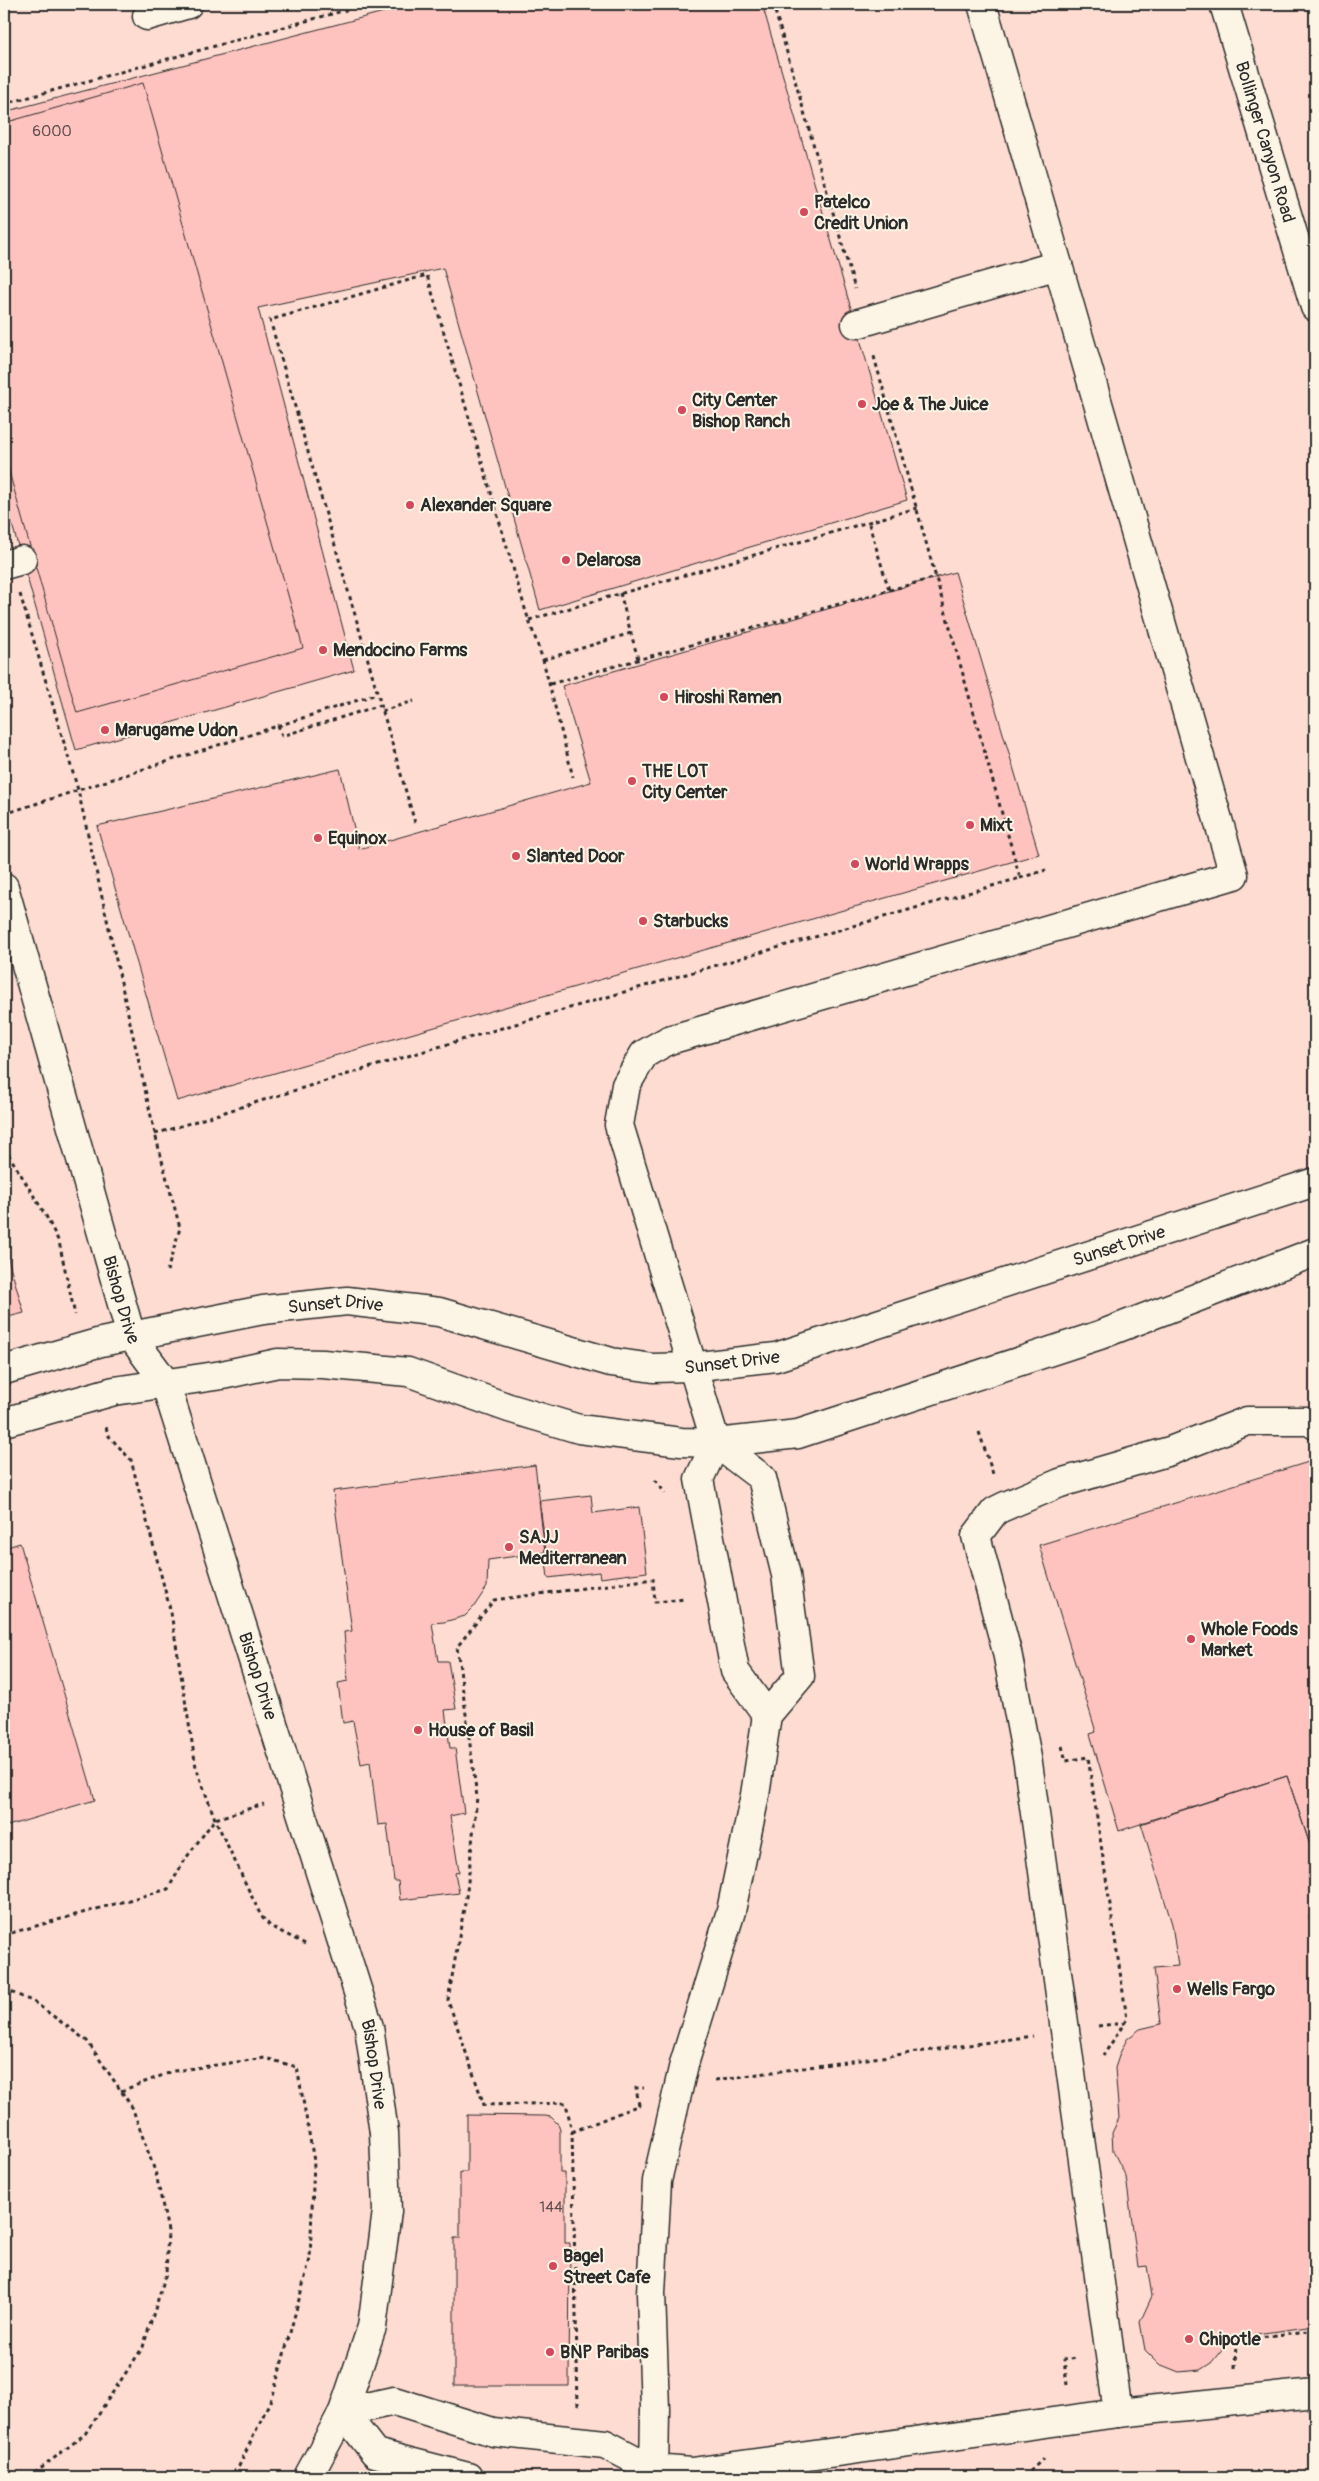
<svg xmlns="http://www.w3.org/2000/svg" width="1319" height="2481" font-family="Pangolin,sans-serif">
<rect width="100%" height="100%" fill="#fde6da"/>
<filter id="ink" filterUnits="userSpaceOnUse"><feTurbulence type="fractalNoise" baseFrequency=".02" numOctaves="2"/><feDisplacementMap in="SourceGraphic" scale="10" xChannelSelector="R" yChannelSelector="G"/><feConvolveMatrix kernelMatrix="1 2 1 2 8 2 1 2 1" color-interpolation-filters="sRGB"/></filter>
<g filter="url(#ink)">
<path fill="#fedcd2" d="M4,4H1315V2477H4Z"/>
<path fill="#ffc3bf" stroke="#2b2b2b" d="M414,4H762L907,500L540,610L443,268L258,308L354,670L76,750L4,496V112Z
M143,83L303,648L77,713L4,454V123Z
M955,572L1039,854L177,1101L97,826L340,769L359,849L591,782L562,686Z
M4,1245L24,1313L4,1318Z
M1315,1460V1860L1287,1776L1119,1831L1090,1734L1096,1732L1039,1545Z
M535,1465L546,1552L488,1560L487,1587L473,1608L465,1616L444,1622L432,1623L438,1661H448L456,1709L445,1710L450,1748H455L464,1813L450,1816L459,1872L455,1873L459,1893L400,1900L398,1881H394L387,1824L378,1825L370,1762L361,1764L353,1721L343,1723L338,1683L348,1681L344,1632L352,1631L333,1491Z
M591,1495L593,1513L639,1507L647,1572L600,1578L599,1572L548,1578L539,1501Z
M20,1543L95,1800L4,1827V1548Z
M1287,1776L1315,1860V1915L1309,1916L1315,1959V2326L1226,2338L1224,2347L1211,2363L1200,2370L1179,2372L1159,2364L1145,2350L1140,2322L1152,2296L1147,2266L1138,2267L1126,2177L1113,2151L1112,2133L1119,2118L1115,2068L1120,2053L1127,2039L1140,2029L1161,2024L1154,1968L1178,1966L1172,1924L1141,1823Z
M467,2115L545,2116L551,2117L558,2124L560,2130V2173H565V2243H570L569,2386H454V2238H460V2172H467Z"/>
<g fill="none" stroke-linecap="round" stroke-linejoin="round">
<g stroke="#2b2b2b" stroke-width="31">
<g id="minor">
<path d="M982,4L1058,265"/>
<path d="M147,16L188,4"/>
<path d="M4,565L22,560"/>
<path id="s1" d="M4,887L131,1336L165,1382L369,2027L384,2133L387,2211L372,2327L343,2412L308,2477"/>
<path id="s2" d="M4,1370L101,1342L263,1310L347,1301L439,1312L611,1362L653,1368L691,1367L776,1357L1315,1182"/>
<path d="M4,1422L114,1391L222,1375L278,1363L323,1364L408,1372L509,1408L579,1429L681,1442L716,1443L798,1434L1100,1335L1315,1252"/>
<path d="M716,1443L699,1479L735,1671L767,1715"/>
<path d="M1118,2413L1028,1763L1007,1652L976,1536L995,1511L1003,1507L1060,1483L1170,1451L1247,1421H1310L1315,1425"/>
<path d="M468,2477L375,2453L343,2412L394,2401L493,2432L605,2444L653,2469L692,2472L1118,2413L1315,2393"/>
<path d="M654,2477L655,2409L651,2293L657,2181L684,2064L731,1911L755,1795L767,1715L800,1676L786,1575L762,1478L716,1443L619,1125L626,1085L644,1054L669,1040L1234,875L1058,265L856,324"/>
</g>
</g>
<g stroke="#2b2b2b" stroke-width="31">
<g id="major">
<path id="s3" d="M1224,4L1315,307"/>
</g>
</g>
<path stroke="#2b2b2b" stroke-width="3" stroke-dasharray="4 4" stroke-linecap="butt" d="M773,4L855,289
M4,104L368,4
M869,524L889,590
M620,593L638,659
M20,594L78,790L155,1134L180,1228L167,1271
M529,620L917,508
M543,660L631,633
M550,684L937,577
M382,711L414,701
M278,725L282,736L381,705
M4,814L377,694
M415,823L270,320L427,275L526,612L543,660L573,777
M1020,878L1046,870
M155,1134C442,1043 731,961 1020,878L873,353
M4,1147L46,1216L59,1242L75,1315
M106,1427L108,1435L131,1460L171,1613L196,1767L215,1819L261,1916L270,1926L307,1945
M979,1432L993,1474
M655,1480L665,1493
M1062,1746L1066,1761L1088,1757L1127,2019L1103,2056
M4,1935L168,1889L186,1858L215,1819L264,1804
M4,1989L34,2002L87,2041L132,2107L156,2174L168,2231L166,2274L143,2347L85,2434L30,2477
M1098,2026L1124,2023
M715,2080L1033,2036
M121,2091L174,2071L265,2058L297,2067L314,2161L310,2259L273,2395L239,2466L229,2477
M572,2132L639,2105L636,2088H644
M1235,2368L1236,2340L1315,2330
M1067,2385L1064,2360L1077,2358
M578,2406L572,2132L566,2103L484,2105L448,2000L467,1891L477,1797L457,1647L494,1600L653,1579L655,1602L686,1599
M1024,2477L1043,2459"/>
<use href="#minor" stroke="#fcf5e5" stroke-width="28"/>
<use href="#major" stroke="#fcf5e5" stroke-width="28"/>
</g>
</g>
<g fill="#d1495b" stroke="#fcf5e5" stroke-width="2">
<circle cx="804" cy="212" r="5"/>
<circle cx="862" cy="404" r="5"/>
<circle cx="682" cy="410" r="5"/>
<circle cx="410" cy="505" r="5"/>
<circle cx="566" cy="560" r="5"/>
<circle cx="323" cy="650" r="5"/>
<circle cx="664" cy="697" r="5"/>
<circle cx="105" cy="730" r="5"/>
<circle cx="632" cy="781" r="5"/>
<circle cx="970" cy="825" r="5"/>
<circle cx="318" cy="838" r="5"/>
<circle cx="516" cy="856" r="5"/>
<circle cx="855" cy="864" r="5"/>
<circle cx="643" cy="921" r="5"/>
<circle cx="509" cy="1547" r="5"/>
<circle cx="1191" cy="1639" r="5"/>
<circle cx="418" cy="1730" r="5"/>
<circle cx="1177" cy="1989" r="5"/>
<circle cx="553" cy="2266" r="5"/>
<circle cx="1189" cy="2339" r="5"/>
<circle cx="550" cy="2352" r="5"/>
</g>
<g text-anchor="middle" stroke-width="4" stroke-linejoin="round" paint-order="stroke">
<g font-size="15" fill="#605150">
<text x="52" y="136">6000</text>
<text x="551" y="2212">144</text>
</g>
<g font-size="18" fill="#2b2b2b" stroke="#fcf5e5">
<text dy="6" stroke="none"><textPath href="#s3" startOffset="144">Bollinger Canyon Road</textPath></text>
<text dy="6" stroke="none"><textPath href="#s2" startOffset="1149">Sunset Drive</textPath></text>
<text dy="6" stroke="none"><textPath href="#s1" startOffset="429">Bishop Drive</textPath></text>
<text dy="6" stroke="none"><textPath href="#s2" startOffset="339">Sunset Drive</textPath></text>
<text dy="6" stroke="none"><textPath href="#s2" startOffset="744">Sunset Drive</textPath></text>
<text dy="6" stroke="none"><textPath href="#s1" startOffset="832">Bishop Drive</textPath></text>
<text dy="6" stroke="none"><textPath href="#s1" startOffset="1238">Bishop Drive</textPath></text>
</g>
<g font-size="18" font-weight="bold" fill="#2b2b2b" stroke="#fcf5e5" text-anchor="start">
<text x="814" y="208">Patelco<tspan x="814" dy="21">Credit Union</tspan></text>
<text x="692" y="406">City Center<tspan x="692" dy="21">Bishop Ranch</tspan></text>
<text x="872" y="410">Joe &amp; The Juice</text>
<text x="420" y="511">Alexander Square</text>
<text x="576" y="566">Delarosa</text>
<text x="333" y="656">Mendocino Farms</text>
<text x="674" y="703">Hiroshi Ramen</text>
<text x="115" y="736">Marugame Udon</text>
<text x="642" y="777">THE LOT<tspan x="642" dy="21">City Center</tspan></text>
<text x="980" y="831">Mixt</text>
<text x="328" y="844">Equinox</text>
<text x="526" y="862">Slanted Door</text>
<text x="865" y="870">World Wrapps</text>
<text x="653" y="927">Starbucks</text>
<text x="519" y="1543">SAJJ<tspan x="519" dy="21">Mediterranean</tspan></text>
<text x="1201" y="1635">Whole Foods<tspan x="1201" dy="21">Market</tspan></text>
<text x="428" y="1736">House of Basil</text>
<text x="1187" y="1995">Wells Fargo</text>
<text x="563" y="2262">Bagel<tspan x="563" dy="21">Street Cafe</tspan></text>
<text x="1199" y="2345">Chipotle</text>
<text x="560" y="2358">BNP Paribas</text>
</g>
</g>
<rect width="1319" height="2481" fill="none" stroke="#fcf5e5" stroke-width="20"/>
<rect x="10" y="10" width="1299" height="2461" fill="none" stroke="#2b2b2b" stroke-width="2" filter="url(#ink)"/>
</svg>
